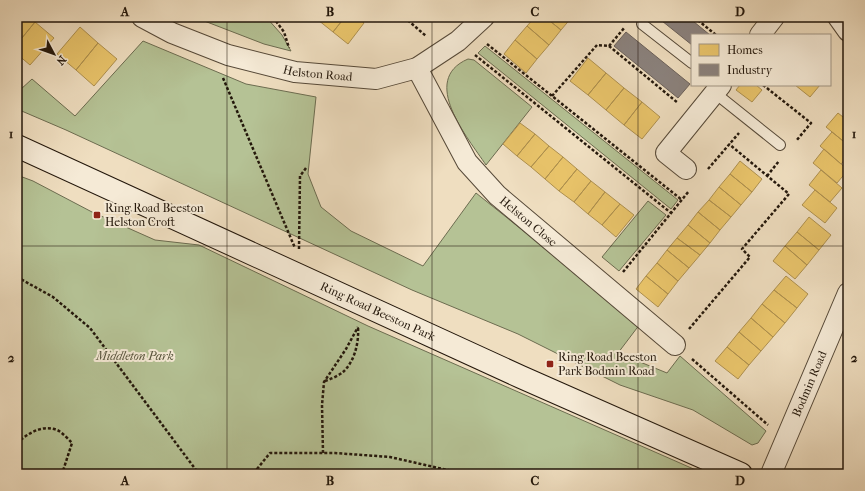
<svg xmlns="http://www.w3.org/2000/svg" width="865" height="491" font-family="'IM FELL French Canon',serif">
<rect width="100%" height="100%" fill="#efdec0"/>
<filter id="stains"><feTurbulence type="fractalNoise" baseFrequency=".005" numOctaves="4"/><feColorMatrix values="0 0 0 0 .2 0 0 0 0 .09 0 0 0 0 .02 0 0 0 .5 -.17"/></filter>
<radialGradient id="worn" r=".72"><stop offset=".6" stop-color="#630" stop-opacity="0"/><stop offset="1" stop-color="#630" stop-opacity=".3"/></radialGradient>
<path fill="#b5c295" stroke="#6c6c50" d="M194,17H266L282,35L291,51L264,44Z
M143,41L246,84L316,97L308,174L321,207L351,231L423,266L476,193L640,324L618,353L667,373L680,356L766,431L758,443L752,445L693,410L620,385L518,334L412,290L66,130L17,109V88L20,90L32,79L75,116Z
M485,46L678,200L671,209L478,53Z
M468,59L474,60L532,107L486,165C468,138 419,80 468,59Z
M17,175L33,181L92,212L155,240L199,245L368,326L705,474H17Z
M648,201L666,215L619,271L602,257Z"/>
<path fill="#e9c46a" stroke="#ae904e" d="M17,17H29L35,22L17,44Z
M321,17H345L333,32L318,20Z
M345,17H357L364,23L348,44L333,32Z
M535,17H545L561,30L549,45L527,26Z
M545,17H572L561,30Z
M35,22L54,38L30,65L17,54V44Z
M527,26L549,45L537,59L515,40Z
M80,27L98,43L76,70L57,54Z
M515,40L537,59L526,73L504,54Z
M98,43L117,59L94,86L76,70Z
M588,58L606,73L588,95L570,81Z
M606,73L624,88L606,110L588,95Z
M740,85H756L762,90L752,102L736,90Z
M795,85H820L810,97Z
M624,88L642,102L624,125L606,110Z
M642,102L660,117L642,139L624,125Z
M838,113L848,121V145L826,127Z
M520,123L535,134L517,156L503,144Z
M832,132L848,145V156L841,164L820,146Z
M535,134L549,146L531,167L517,156Z
M549,146L563,157L545,179L531,167Z
M824,149L848,170L837,183L813,163Z
M563,157L577,169L559,191L545,179Z
M740,161L762,179L752,192L730,174Z
M577,169L591,181L574,202L559,191Z
M821,170L842,188L830,202L809,185Z
M730,174L752,192L741,205L719,187Z
M591,181L605,192L588,214L574,202Z
M719,187L741,205L731,217L709,200Z
M815,190L837,208L825,223L802,205Z
M605,192L620,204L602,225L588,214Z
M709,200L731,217L720,230L698,212Z
M620,204L634,215L616,237L602,225Z
M698,212L720,230L710,243L688,225Z
M809,217L831,235L819,250L797,232Z
M688,225L710,243L700,255L677,238Z
M797,232L819,250L807,265L785,246Z
M677,238L700,255L689,268L667,250Z
M785,246L807,265L795,279L773,261Z
M667,250L689,268L678,281L657,263Z
M657,263L678,281L668,294L646,276Z
M646,276L668,294L658,307L636,289Z
M786,276L808,294L797,308L774,290Z
M774,290L797,308L785,323L762,304Z
M762,304L785,323L773,337L751,318Z
M751,318L773,337L761,351L739,332Z
M739,332L761,351L749,365L727,347Z
M727,347L749,365L738,379L715,361Z"/>
<path fill="#8a817c" stroke="#6b615a" d="M657,17H688L710,35H692V45Z
M626,32L690,84L678,98L614,46Z"/>
<g fill="none" stroke-linecap="round" stroke-linejoin="round">
<g stroke="#564938" stroke-width="12">
<path id="lane" d="M642,24L692,63
M715,93L780,145"/>
</g>
<g stroke="#564938" stroke-width="22">
<g id="street">
<path id="s1" d="M142,17L172,33L228,55L295,72L376,79L417,68L458,41L484,17"/>
<path d="M838,17L848,31"/>
<path d="M760,35L774,17"/>
<path id="s2" d="M417,68L467,162L497,195L675,345"/>
<path d="M686,169L666,153L721,85"/>
<path id="s3" d="M771,474L848,293"/>
</g>
</g>
<g stroke="#23170b" stroke-width="24">
<g id="secondary">
<path id="s4" d="M17,146L521,377L741,474"/>
</g>
</g>
<path stroke="#23170b" stroke-width="2.5" stroke-dasharray="3 2" stroke-linecap="butt" d="M273,17L284,32L289,48
M404,17L426,36
M694,17L716,35
M487,44L682,200
M609,46L625,27
M475,55L671,213
M223,78L295,248
M763,85L811,123L796,141
M552,96L597,45L609,46L678,103
M708,169L739,133
M767,176L779,161
M299,249L300,176L306,168
M623,272L689,191
M17,277L53,297L90,328L199,474
M689,329L750,257L742,249L789,194L729,144
M692,359L768,425
M325,381C331,379 338,376 343,372C355,361 359,342 358,327
M17,443C27,434 42,424 57,430C62,432 68,439 72,443L62,474
M323,453L322,405L324,382L346,349L358,327
M258,474L257,469L270,453H335L390,457L465,474"/>
<use href="#lane" stroke="#f5ead6" stroke-width="10"/>
<use href="#street" stroke="#f5ead6" stroke-width="20"/>
<use href="#secondary" stroke="#f5ead6" stroke-width="22"/>
</g>
<path fill="none" stroke="#23170b" stroke-width="1" stroke-opacity="0.55" d="M227,17V474M432,17V474M638,17V474M17,246H848"/>
<g fill="#8f2418" stroke="#f5ead6" stroke-width="1.5">
<rect x="93" y="211" width="8" height="8" rx="2"/>
<rect x="546" y="360" width="8" height="8" rx="2"/>
</g>
<g text-anchor="middle" stroke-width="4" stroke-linejoin="round" paint-order="stroke">
<g font-size="12" fill="#23170b" stroke="#f5ead6">
<text dy="4" stroke="none"><textPath href="#s1" startOffset="186">Helston Road</textPath></text>
<text dy="4" stroke="none"><textPath href="#s2" startOffset="192">Helston Close</textPath></text>
<text dy="4" stroke="none"><textPath href="#s4" startOffset="397">Ring Road Beeston Park</textPath></text>
<text dy="4" stroke="none"><textPath href="#s3" startOffset="98">Bodmin Road</textPath></text>
</g>
<g font-size="12" fill="#23170b" stroke="#f5ead6" text-anchor="start">
<text x="105" y="212">Ring Road Beeston<tspan x="105" dy="14">Helston Croft</tspan></text>
<text x="558" y="361">Ring Road Beeston<tspan x="558" dy="14">Park Bodmin Road</tspan></text>
</g>
<g font-size="12" font-style="italic" fill="#56533b" stroke="#f5ead6">
<text x="135" y="360">Middleton Park</text>
</g>
</g>
<rect width="865" height="491" fill="none" stroke="#efdec0" stroke-width="44"/>
<rect x="691" y="34" width="140" height="52" fill="#f5ead6" stroke="#a19685"/>
<rect x="699" y="44" width="20" height="12" fill="#e9c46a" stroke="#a19685"/>
<text x="727" y="54" font-size="12" fill="#23170b">Homes</text>
<rect x="699" y="64" width="20" height="12" fill="#8a817c" stroke="#a19685"/>
<text x="727" y="74" font-size="12" fill="#23170b">Industry</text>
<g transform="translate(54 54) rotate(131)" stroke="#f5ead6" stroke-width="3" paint-order="stroke">
<path d="M0-3L7 15L0 10L-7 15Z" fill="#23170b"/>
<text y="-6" font-size="11" font-weight="bold" text-anchor="middle" fill="#23170b">N</text>
</g>
<rect x="22" y="22" width="821" height="447" fill="none" stroke="#23170b" stroke-width="1.5"/>
<g font-size="13" text-anchor="middle" font-weight="bold" fill="#23170b">
<text x="125" y="16">A</text>
<text x="330" y="16">B</text>
<text x="535" y="16">C</text>
<text x="740" y="16">D</text>
<text x="11" y="138">1</text>
<text x="854" y="138">1</text>
<text x="11" y="362">2</text>
<text x="854" y="362">2</text>
<text x="125" y="485">A</text>
<text x="330" y="485">B</text>
<text x="535" y="485">C</text>
<text x="740" y="485">D</text>
</g>
<rect width="100%" height="100%" filter="url(#stains)"/>
<rect width="100%" height="100%" fill="url(#worn)"/>
</svg>
